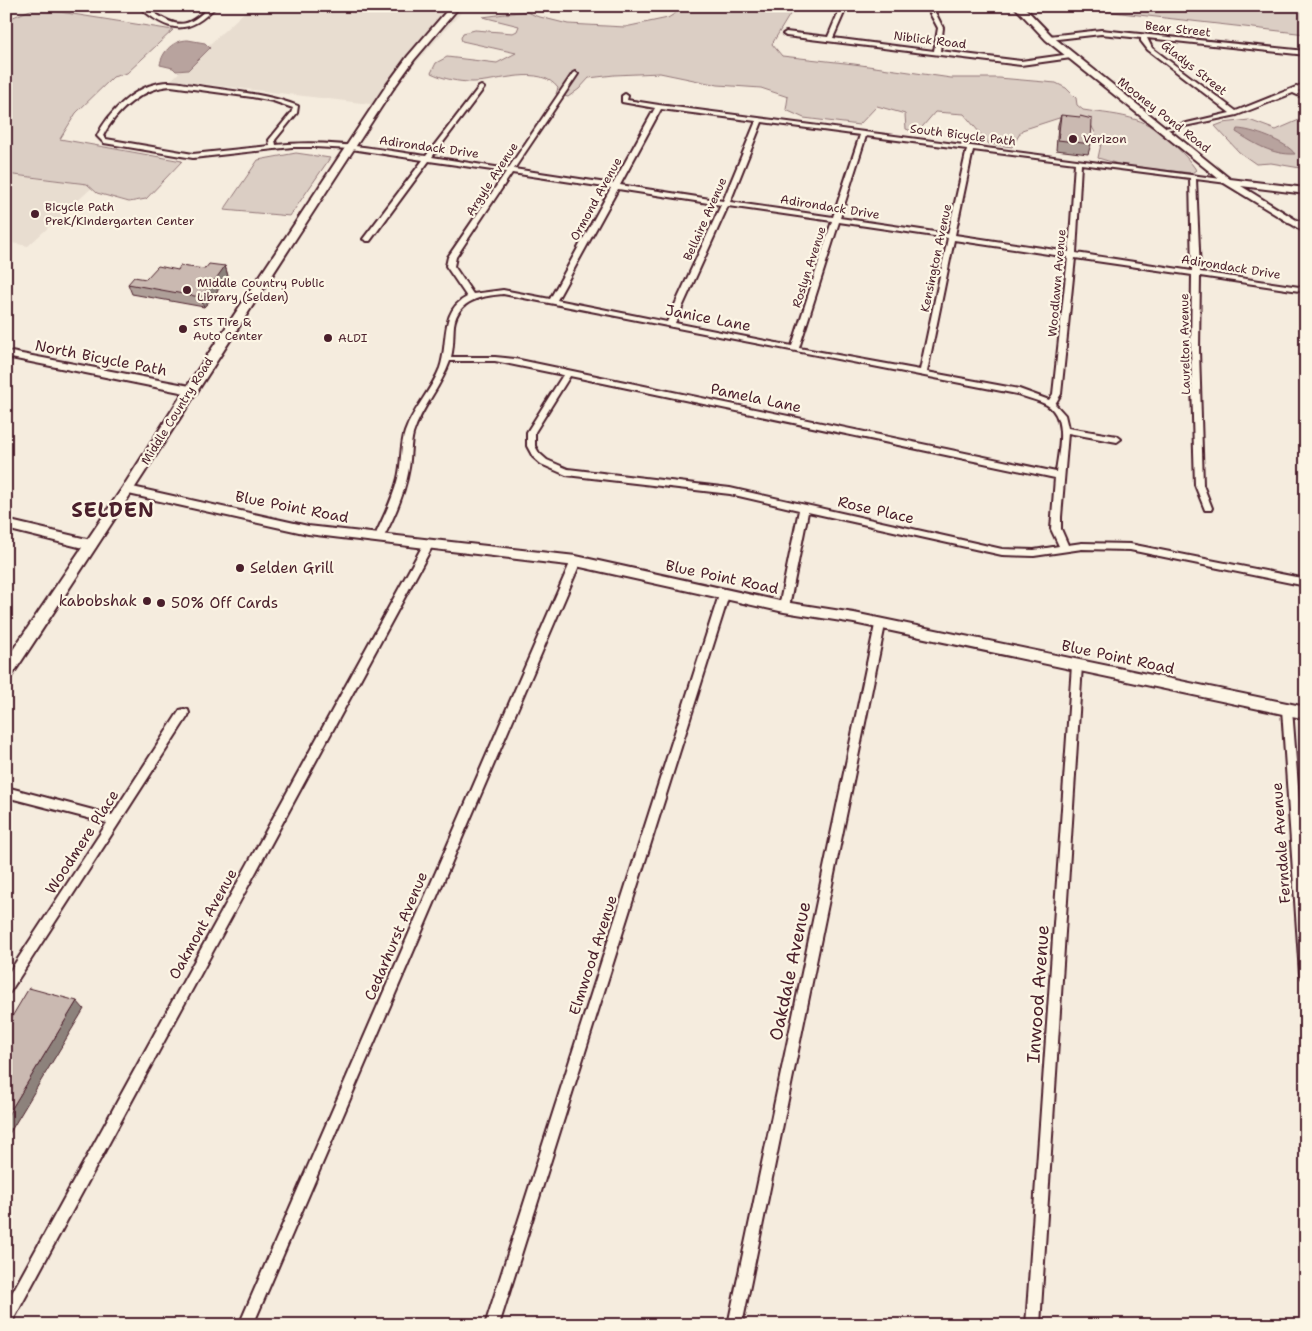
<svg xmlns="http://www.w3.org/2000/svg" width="1312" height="1331" font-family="'Shantell Sans',sans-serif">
<rect width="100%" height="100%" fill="#f5ecde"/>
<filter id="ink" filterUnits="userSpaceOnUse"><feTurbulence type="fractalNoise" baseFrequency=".02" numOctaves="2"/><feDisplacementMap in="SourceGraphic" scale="10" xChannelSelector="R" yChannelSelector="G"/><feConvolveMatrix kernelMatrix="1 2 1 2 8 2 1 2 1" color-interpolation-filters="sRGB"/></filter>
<g filter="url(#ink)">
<path fill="#e8ddd0" d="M251,6H467L378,105L171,80Z
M6,175L95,185L28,246L6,242Z"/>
<path fill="#dbcec4" stroke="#927678" d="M672,6H795L772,44L782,56L854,64L951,78H999L1056,83L1066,88L1076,98L1077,105L1083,110C1101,113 1120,114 1137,120C1156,125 1186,154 1196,170L1192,173L1125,166L1098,158L1101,144L1090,123L1059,118L1022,130L1012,147L989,144L964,114L935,112L917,133L906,129L905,114L877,106L859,125L804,118L786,110L788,97L761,88L718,85L660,73L614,75L589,78L579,89L568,97L556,94L558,88C540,64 498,82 473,82C458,82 444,79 431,73L436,63L447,57L497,63L516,53L462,41L461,38L463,33L475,30L513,33L517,31L519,26L483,17L526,11L536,16L568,24L625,27L668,18L679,11Z
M1052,6H1306V34L1077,8Z
M35,8L173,30L127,73L113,77L76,113L60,139L182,161L146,199L129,202L97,193L87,184L6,174V20Z
M1306,117V169L1271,163L1256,164L1239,152L1215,126L1223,123L1249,120L1276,130Z
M296,153L330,158L290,216L224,210L258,160Z"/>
<path fill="#b8a39e" stroke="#8c6e70" d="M188,40L205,43L210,48L188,70L176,71L173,68L160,65C162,51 174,40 188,40Z
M1237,129C1251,129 1287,142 1295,154C1272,155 1255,144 1236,132Z"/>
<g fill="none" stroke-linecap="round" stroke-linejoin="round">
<g stroke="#4a1f2b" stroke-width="4">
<path id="street" d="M138,6C146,6 149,10 156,14C180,30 190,26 210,6H216C188,37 168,32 138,6Z
M841,6H847L833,38L934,51L938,28L926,6H932L943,28L940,51L1021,61L1071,54L1074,56L1071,58L1021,65L786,36L783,34L786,32L828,37Z
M1101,30L1306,51V55L1147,38L1152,48L1236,111L1306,83V87L1298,91L1306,94V99L1293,93L1237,115L1161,131V129L1230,113L1148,50L1141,41V38L1101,34L1049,40L1046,38L1049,36Z
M575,72L578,74L514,169L613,184L655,108L622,102V96L625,94L628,96L627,100L659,105L1229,180V182L1227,183L1196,179L1200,272L1306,288V292L1200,276L1199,350L1203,485L1212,508L1211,510H1205L1195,485L1191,350L1192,275L1075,258L1061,394L1055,404L1065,415L1068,428L1117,436L1121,439L1117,442L1068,433L1061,517V529L1068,545L1082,543L1130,544L1306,579V586L1130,550L1082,549L1034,556L1002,555L808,512L789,607L784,611L779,607L799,510L730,494L566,475L541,464L533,457L527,446V432L563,375L495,361H450C441,387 421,408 413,434C410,445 411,457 409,468C405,493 394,518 382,540H376L374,538C383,518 393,499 398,478C402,463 400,446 405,432C413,409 431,391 440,368C449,343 439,311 467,297L446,266L448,257L506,172L429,161L370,241H367L363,239L423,160L351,149L314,147H292L193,158L104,143L97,136C108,113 133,88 159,83C174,80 190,85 205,87C237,92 268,94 298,106L297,113L275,140L276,145C327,139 376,149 426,156L479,87L481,86L484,88L432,157L508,169L573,73ZM171,86L252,97L273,101L293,108L291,113L269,140L270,146L193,154L106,139L103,136C115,112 143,87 171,86ZM661,109L756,121L723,201L620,185ZM762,122L860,135L833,217L730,202ZM866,136L967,149L948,234L840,218ZM973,150L1075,163L1069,252L955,235ZM1081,164L1190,178L1192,271L1076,253ZM512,173L611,188L550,299L503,290L473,294L454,266L456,257ZM618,189L721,205L667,322L557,300ZM728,206L832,221L792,346L675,323ZM839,222L948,238L920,370L799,348ZM954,240L1068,257L1053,394L1049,400L1019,389L927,372ZM503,294L1017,394C1027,398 1038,400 1047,405C1068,418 1058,453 1056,472L515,359L495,357H451C454,346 453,335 454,325C458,300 481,296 503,294ZM570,376L1055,478L1051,529L1059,546L1034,550L1002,549L730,488L568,469L547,460L539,453L535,446V432Z
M1290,220L1306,222V226L1288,223V221Z
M428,542L433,545L11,1324L6,1325V1304L423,545Z
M576,558L581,561L253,1325H239L571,561Z
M724,591L729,595L499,1325H485L719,595Z
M880,621L885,625L742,1325H728L875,625Z
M1077,661L1081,662L1082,665L1040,1325H1026L1072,665L1073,662Z
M1287,705L1291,706L1292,709L1306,890V980L1302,978L1300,974L1282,709L1283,706Z
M184,709L188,710L189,713L188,716L10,992L6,994V977L107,823L6,797V787L112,815L180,710Z"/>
</g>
<g stroke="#4a1f2b" stroke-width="4">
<path id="secondary" d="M1014,6H1023L1052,36L1230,179L1306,188V194L1241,186L1306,226V233L1224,183L1046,40Z
M6,351L190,386L196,390L190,394L6,357Z
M128,486L308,526L576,556L784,602L854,613L1306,707V719L854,623L784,612L576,566L308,534L124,493L122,490Z
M6,520L91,540L95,542L97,545L95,548L91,550L6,529Z"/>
</g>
<g stroke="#4a1f2b" stroke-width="4">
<path id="primary" d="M451,6H460L414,60L393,89C265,285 140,482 11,677L6,679V660L123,487L193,377L386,86L408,56Z"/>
</g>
<use href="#street" fill="#fcf5e5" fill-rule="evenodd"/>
<use href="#secondary" fill="#fcf5e5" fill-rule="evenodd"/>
<use href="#primary" fill="#fcf5e5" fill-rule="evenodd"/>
</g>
<path fill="#ae9f98" stroke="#4a1f2b" d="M561,6H591L566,10Z
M1061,115L1091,144L1088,154L1056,150L1058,125Z
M225,266L228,276L213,297L204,307L132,294L128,284L178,270L205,269Z"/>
<path fill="#8d827c" stroke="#4a1f2b" d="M565,6H591L566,10Z
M225,266L228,276L213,297L204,307L200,297Z
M77,1001L84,1009L6,1139V1118Z"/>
<path fill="#cab9b1" stroke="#4a1f2b" d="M1061,115L1080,117V116L1092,119L1091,144L1058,140Z
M209,264L225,266L210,287L200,297L128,284L134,277L146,279L158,266L178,270L180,266L205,269Z
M29,988L77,1001L6,1118V1018L10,1020Z"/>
</g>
<g fill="#4a1f2b" stroke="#fcf5e5" stroke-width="2">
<circle cx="1073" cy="139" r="5"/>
<circle cx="35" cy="214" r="5"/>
<circle cx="187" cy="290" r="5"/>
<circle cx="183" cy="329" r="5"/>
<circle cx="328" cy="338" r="5"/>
<circle cx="240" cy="568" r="5"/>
<circle cx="147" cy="601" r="5"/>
<circle cx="161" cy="603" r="5"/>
</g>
<g text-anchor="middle" stroke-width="4.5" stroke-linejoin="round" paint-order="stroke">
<g font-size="12" fill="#4a1f2b" stroke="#fcf5e5">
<text transform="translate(1178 29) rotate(6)" y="4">Bear Street</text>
<text transform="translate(930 40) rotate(7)" y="4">Niblick Road</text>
<text transform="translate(1194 68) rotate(38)" y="4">Gladys Street</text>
<text transform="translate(1164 115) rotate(38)" y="4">Mooney Pond Road</text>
<text transform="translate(963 135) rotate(7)" y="4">South Bicycle Path</text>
<text transform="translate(429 147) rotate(8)" y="4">Adirondack Drive</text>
<text transform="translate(492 179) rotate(-57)" y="4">Argyle Avenue</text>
<text transform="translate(596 199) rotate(-61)" y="4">Ormond Avenue</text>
<text transform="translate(830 207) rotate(9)" y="4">Adirondack Drive</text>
<text transform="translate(705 219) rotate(-66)" y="4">Bellaire Avenue</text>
<text transform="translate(936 258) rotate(-78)" y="4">Kensington Avenue</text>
<text transform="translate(809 267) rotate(-72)" y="4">Roslyn Avenue</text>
<text transform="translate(1231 267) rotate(9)" y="4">Adirondack Drive</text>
<text transform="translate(1057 283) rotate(-85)" y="4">Woodlawn Avenue</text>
<text transform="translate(1185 344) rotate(-91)" y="4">Laurelton Avenue</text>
<text transform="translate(177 411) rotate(-58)" y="4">Middle Country Road</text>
</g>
<g font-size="12" fill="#4a1f2b" stroke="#fcf5e5" text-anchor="start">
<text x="1083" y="143">Verizon</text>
<text x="45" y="211">Bicycle Path<tspan x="45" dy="14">PreK/Kindergarten Center</tspan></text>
<text x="197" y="287">Middle Country Public<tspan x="197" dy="14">Library (Selden)</tspan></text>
<text x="193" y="326">STS Tire &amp;<tspan x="193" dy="14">Auto Center</tspan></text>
<text x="338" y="342">ALDI</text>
</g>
<g font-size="15" fill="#4a1f2b" stroke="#fcf5e5">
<text transform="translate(708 318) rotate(11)" y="5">Janice Lane</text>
<text transform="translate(101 358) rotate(11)" y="5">North Bicycle Path</text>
<text transform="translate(756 398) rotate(12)" y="5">Pamela Lane</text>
<text transform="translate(292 507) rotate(11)" y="5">Blue Point Road</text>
<text transform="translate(876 510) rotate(13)" y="5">Rose Place</text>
<text transform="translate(722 577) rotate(12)" y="5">Blue Point Road</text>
<text transform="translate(1118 657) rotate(12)" y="5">Blue Point Road</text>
<text transform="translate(82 842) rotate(-57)" y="5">Woodmere Place</text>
<text transform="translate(1281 843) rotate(-94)" y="5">Ferndale Avenue</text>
<text transform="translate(203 924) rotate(-61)" y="5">Oakmont Avenue</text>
<text transform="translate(396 936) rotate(-67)" y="5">Cedarhurst Avenue</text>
<text transform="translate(593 955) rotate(-72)" y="5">Elmwood Avenue</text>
</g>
<g font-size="15" fill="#4a1f2b" stroke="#fcf5e5" text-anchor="start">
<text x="250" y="573">Selden Grill</text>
<text x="137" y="606" text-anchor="end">kabobshak</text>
<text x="171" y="608">50% Off Cards</text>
</g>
<g font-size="18" fill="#4a1f2b" stroke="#fcf5e5">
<text transform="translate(790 971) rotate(-78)" y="6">Oakdale Avenue</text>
<text transform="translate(1038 994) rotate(-86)" y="6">Inwood Avenue</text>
</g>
<g font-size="20" font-weight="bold" letter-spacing="1" fill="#4a1f2b" stroke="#fcf5e5">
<text x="113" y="517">SELDEN</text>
</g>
</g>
<rect width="1312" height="1331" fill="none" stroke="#fcf5e5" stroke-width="25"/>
<rect x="12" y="12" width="1287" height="1306" fill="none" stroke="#4a1f2b" stroke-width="2" filter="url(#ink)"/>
</svg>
